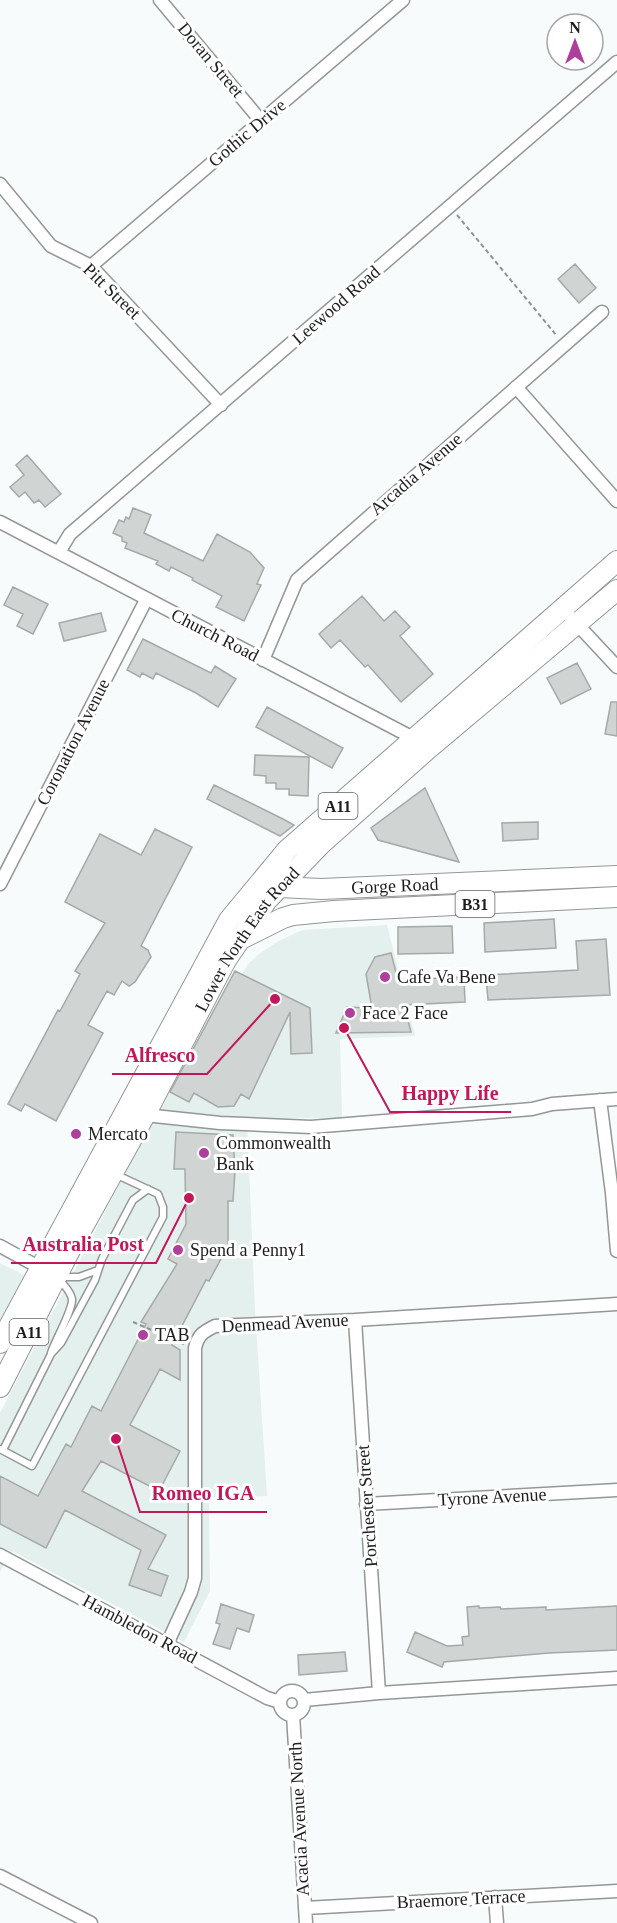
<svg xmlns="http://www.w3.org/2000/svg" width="617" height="1923" font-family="Georgia,serif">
<rect width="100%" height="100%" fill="#f7fbfb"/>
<path fill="#e3f0ee" d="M387,925L415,1036L340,1039L342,1118H247L255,1310L267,1496L209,1497L210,1591L184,1642L12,1551L0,1572V1413L160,1107L248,964L259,954L277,942L302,930Z
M0,1263L24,1275L0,1322Z"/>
<path fill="#d0d4d3" stroke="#a5a9a8" stroke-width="1.5" d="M575,264L596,288L579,303L558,279Z
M27,455L61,494L45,507L39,500L34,503L25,492L19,497L10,487L24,475L16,465Z
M133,508L151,515L144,533L203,561L217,534L250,552L264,568L257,584L261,585L244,621L216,607L222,596L192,580L193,578L171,567L169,571L156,564L158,561L125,548L127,543L122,541V537L113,533L119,520L124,522L126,517L129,519Z
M13,587L48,604L33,634L17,626L23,614L4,605Z
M362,596L384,621L395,611L410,627L400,636L433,674L401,702L368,665L365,667L340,640L331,648L319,634Z
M101,613L106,631L64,641L59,623Z
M143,639L211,673L215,666L236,679L218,707L196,693L156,673L153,679L142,673L140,677L127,670Z
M577,663L591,689L561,704L547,678Z
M611,702H617V736L605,734Z
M267,707L343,748L332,768L256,727Z
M255,755L309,757L308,796L289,795V789H276V783H266V776L254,775Z
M214,785L283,819L294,825L280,836L207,799Z
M425,788L448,838L459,862L378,840L371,828Z
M538,822V839L503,841L502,823Z
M155,829L192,847L141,946L148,950L151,957L135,982L129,986L122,981L114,995L107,991L88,1025L103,1033L56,1121L25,1104L21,1111L8,1104L58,1010L60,1011L80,974L75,971L105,923L65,902L100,834L141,855Z
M554,919L556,948L485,952L484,923Z
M452,926L453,953L398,954V927Z
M606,939L610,995L488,1000L486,975L578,970L576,941Z
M391,953L398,980L464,977L465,1002L404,1005L411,1032L336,1033L347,1007L372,1008L366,974L375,957Z
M235,971L310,1008L312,1053L291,1054L290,1012L249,1099L241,1094L234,1106L218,1107L194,1093L189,1102L170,1092Z
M176,1132L233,1135L235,1171L233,1201H228V1246L209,1281L206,1280L172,1345L180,1350V1380L160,1369L130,1425L180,1451L159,1491L101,1461L82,1491L166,1535L148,1569L168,1576L161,1596L129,1585L141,1550L65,1510L46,1548L0,1524V1476L38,1496L66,1444L71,1447L92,1406L101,1411L146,1324L141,1322L177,1264L168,1259L186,1224L185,1169H174Z
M221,1604L254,1615L249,1632L237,1628L230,1649L213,1644L220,1624L216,1623Z
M479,1606V1608L500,1607L501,1609L546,1607V1610L617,1606V1650L549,1653L444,1662L442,1667L407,1652L415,1632L447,1646L463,1645L462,1637L469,1636L467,1607Z
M345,1652L347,1671L299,1675L298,1655Z"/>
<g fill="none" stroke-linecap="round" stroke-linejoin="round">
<g stroke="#939796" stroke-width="9">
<path id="service" d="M61,1277H79L98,1270
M51,1353C55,1340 73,1310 72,1299C71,1292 64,1285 59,1279
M0,1449L32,1466L163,1217V1207L158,1194L115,1174
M3,1450L51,1354L61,1343L95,1280L102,1259L133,1200L148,1189"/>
</g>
<g stroke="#939796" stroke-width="15">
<path id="minor" d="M160,0L261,121
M0,184L51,246L91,266L221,405
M91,266L403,0
M516,387L617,501
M0,522L419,741
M59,552L70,534L617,62
M562,608L617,667
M263,660L297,580L602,312
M0,884L146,600
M600,1100L612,1193L617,1251
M145,1115L220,1123L311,1127L532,1109L552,1104L617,1099
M0,1246L46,1271
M355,1320L379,1693
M366,1504L617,1490
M0,1555L267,1698L280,1702
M167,1644L191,1592L195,1578V1348C198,1335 203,1332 215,1326L355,1320L617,1304
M280 1703a12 12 0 1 1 24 0a12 12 0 1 1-24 0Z
M304,1700L379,1693L617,1678
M293,1715L306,1923
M0,1876L91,1923
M495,1897L497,1923
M305,1908L617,1891"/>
</g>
<g stroke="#939796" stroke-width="22">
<g id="primary">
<path id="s1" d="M279,887L321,889L617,876"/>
<path d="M243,938L283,918L293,915L334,911L617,897"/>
<path d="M0,1343L229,920L287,850L617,561"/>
<path id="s2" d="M0,1387L68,1254L145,1115L226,960L267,900L321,844L429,748L617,590"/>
</g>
</g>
<path stroke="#8f9393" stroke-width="2" stroke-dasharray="4.5 3" stroke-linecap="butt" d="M457,215L557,336
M133,1322L184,1344"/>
<use href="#service" stroke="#fff" stroke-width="6"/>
<use href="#minor" stroke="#fff" stroke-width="12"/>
<use href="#primary" stroke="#fff" stroke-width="20"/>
</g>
<g fill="#ae3f9c" stroke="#fff" stroke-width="2">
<circle cx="385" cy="977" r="6"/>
<circle cx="350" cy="1013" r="6"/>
<circle cx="76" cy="1134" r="6"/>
<circle cx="204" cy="1153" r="6"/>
<circle cx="178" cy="1250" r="6"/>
<circle cx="143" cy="1335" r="6"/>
</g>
<g text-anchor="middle" stroke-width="6" stroke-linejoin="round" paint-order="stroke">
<g fill="#fff" stroke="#606262" stroke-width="1.5">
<rect x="318.5" y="793" width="39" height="26" rx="4.5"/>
<rect x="455.5" y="891" width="39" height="26" rx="4.5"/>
<rect x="9.5" y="1319" width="39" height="26" rx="4.5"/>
</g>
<g font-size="16" font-weight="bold" fill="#1c1e1e">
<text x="338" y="812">A11</text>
<text x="475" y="910">B31</text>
<text x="29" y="1338">A11</text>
</g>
<g font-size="18" fill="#1c1e1e" stroke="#fff">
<text transform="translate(211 60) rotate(50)" y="6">Doran Street</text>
<text transform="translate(247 133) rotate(-40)" y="6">Gothic Drive</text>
<text transform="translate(112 291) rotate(44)" y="6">Pitt Street</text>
<text transform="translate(336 305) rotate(-41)" y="6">Leewood Road</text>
<text transform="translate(416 474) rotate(-41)" y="6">Arcadia Avenue</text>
<text transform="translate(215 635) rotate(27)" y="6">Church Road</text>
<text transform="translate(73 742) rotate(-63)" y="6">Coronation Avenue</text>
<text dy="6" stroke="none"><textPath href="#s1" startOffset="116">Gorge Road</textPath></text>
<text dy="6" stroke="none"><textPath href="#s2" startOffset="512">Lower North East Road</textPath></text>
<text transform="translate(285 1323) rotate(-3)" y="6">Denmead Avenue</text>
<text transform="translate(492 1497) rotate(-3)" y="6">Tyrone Avenue</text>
<text transform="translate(367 1506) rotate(-94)" y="6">Porchester Street</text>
<text transform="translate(140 1629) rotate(28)" y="6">Hambledon Road</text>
<text transform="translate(299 1819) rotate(-93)" y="6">Acacia Avenue North</text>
<text transform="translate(461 1899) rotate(-3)" y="6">Braemore Terrace</text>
</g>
<g font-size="18" fill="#1c1e1e" stroke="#fff" text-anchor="start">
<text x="397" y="983">Cafe Va Bene</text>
<text x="362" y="1019">Face 2 Face</text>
<text x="88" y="1140">Mercato</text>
<text x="216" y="1149">Commonwealth<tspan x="216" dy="21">Bank</tspan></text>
<text x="190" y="1256">Spend a Penny1</text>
<text x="155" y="1341">TAB</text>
</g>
</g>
<path fill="none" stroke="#c2185b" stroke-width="2" d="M275 999L207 1074H112M344 1028L390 1112H511M189 1198L156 1263H11M116 1439L140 1512H267"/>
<g fill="#c2185b" stroke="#fff" stroke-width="2">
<circle cx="275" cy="999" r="6"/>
<circle cx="344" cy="1028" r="6"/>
<circle cx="189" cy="1198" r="6"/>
<circle cx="116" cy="1439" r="6"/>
</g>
<g font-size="20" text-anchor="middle" font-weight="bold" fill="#c2185b" stroke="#fff" stroke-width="6" stroke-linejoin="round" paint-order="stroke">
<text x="160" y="1062">Alfresco</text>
<text x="450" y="1100">Happy Life</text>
<text x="83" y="1251">Australia Post</text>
<text x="203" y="1500">Romeo IGA</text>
</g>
<g transform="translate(575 42)"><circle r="28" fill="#ffffff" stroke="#a4a5a5" stroke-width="1.5"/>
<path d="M0-4.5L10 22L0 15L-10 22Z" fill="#ae3f9c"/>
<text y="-9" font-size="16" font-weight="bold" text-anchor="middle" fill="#1c1e1e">N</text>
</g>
</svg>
